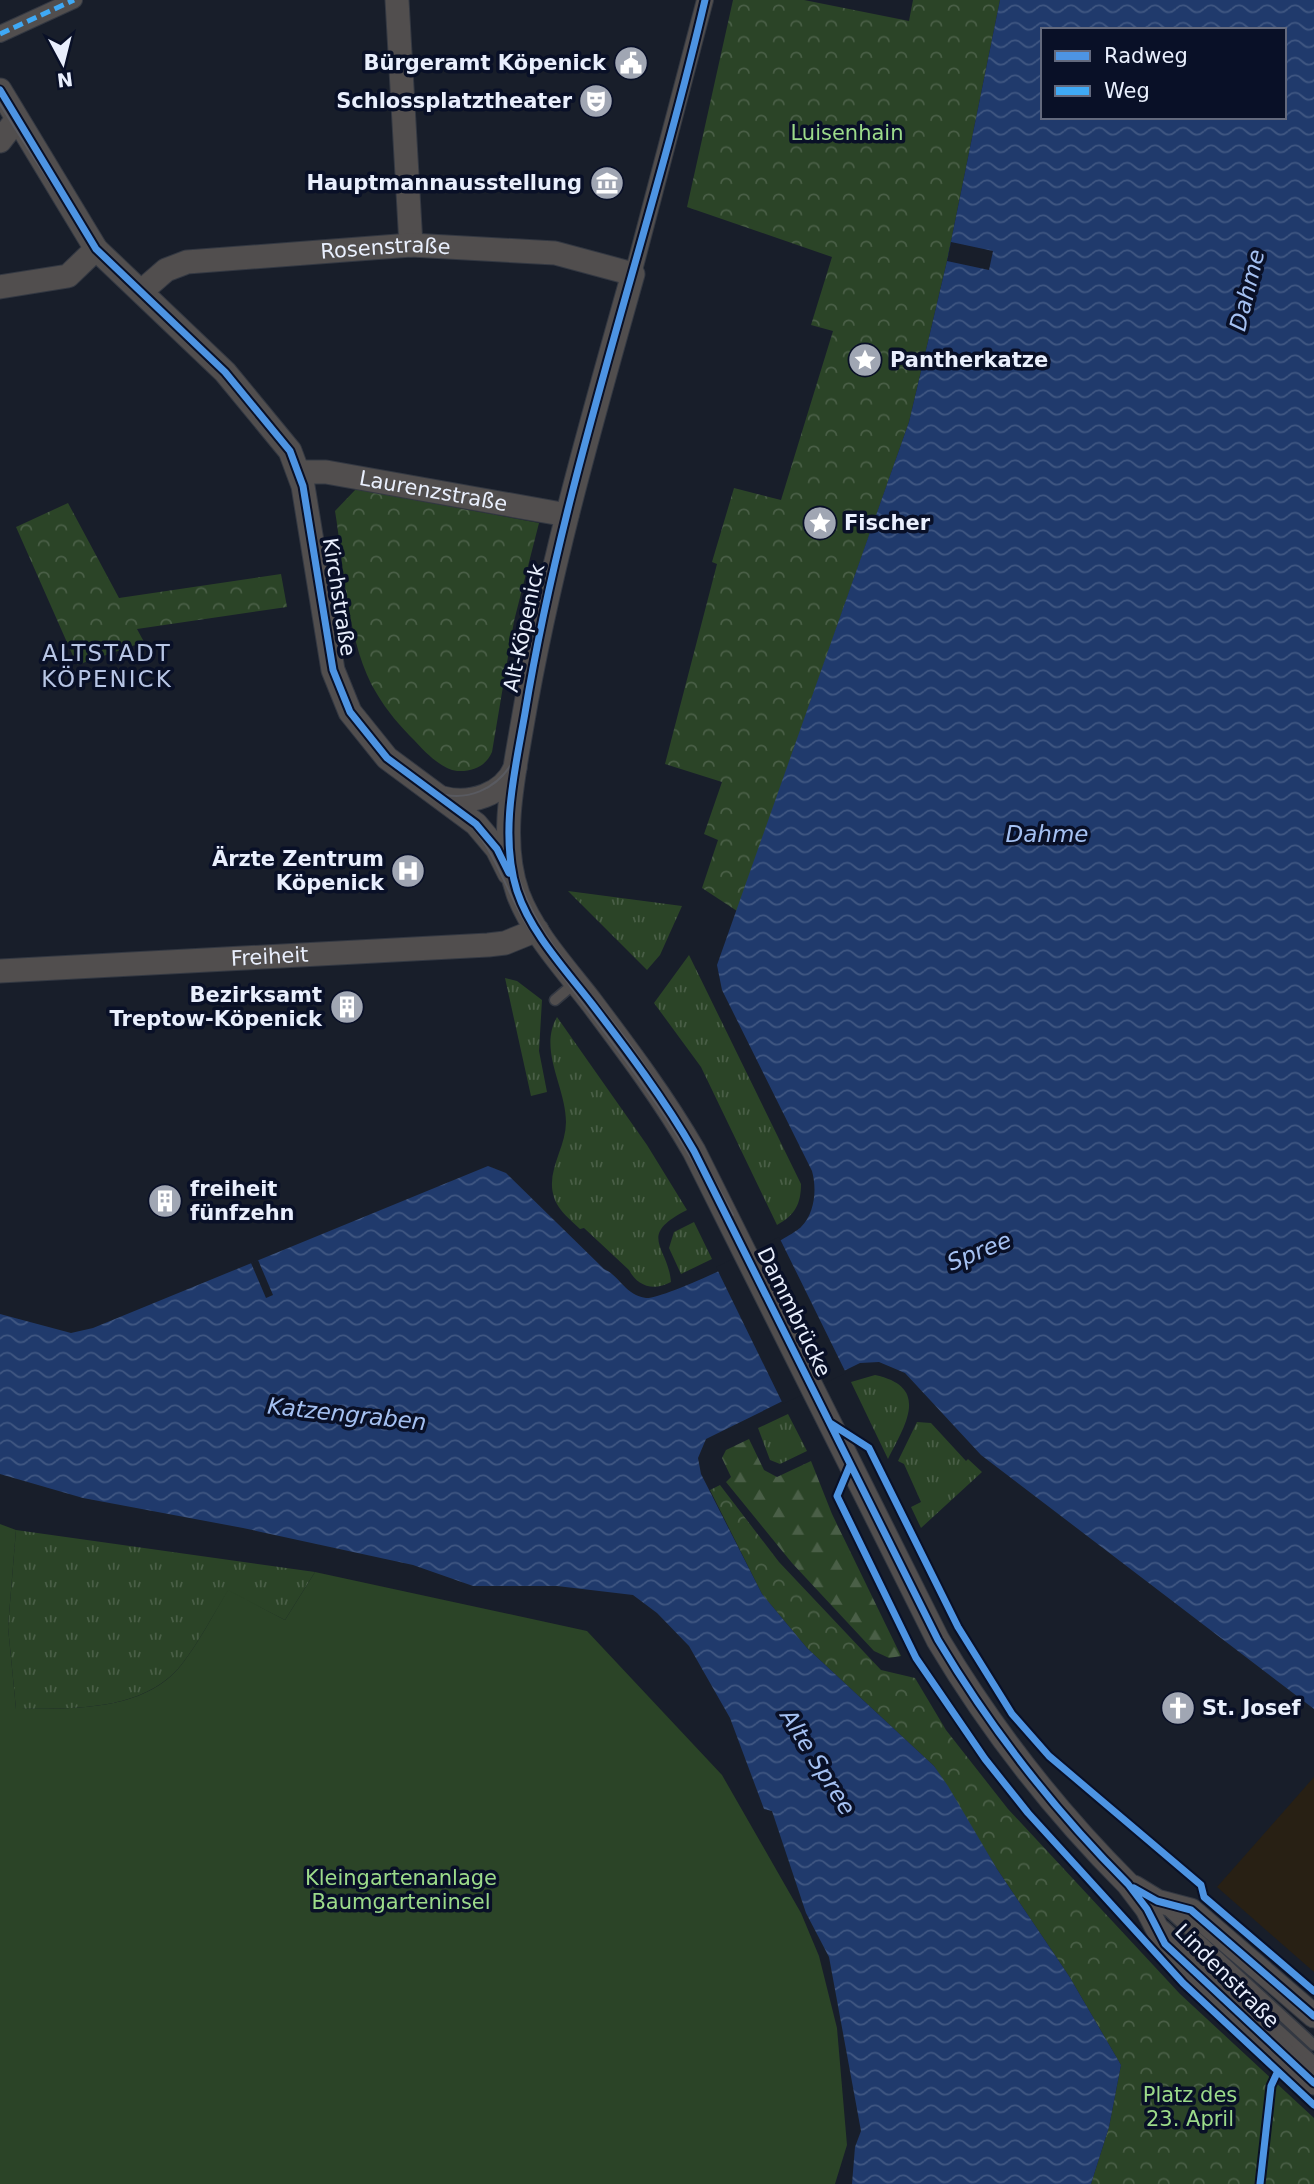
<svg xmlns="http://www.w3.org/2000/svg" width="1314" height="2184" font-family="'DejaVu Sans',sans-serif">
<defs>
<pattern id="grass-tufts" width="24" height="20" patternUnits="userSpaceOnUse" patternTransform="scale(1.75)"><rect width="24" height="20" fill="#2b4427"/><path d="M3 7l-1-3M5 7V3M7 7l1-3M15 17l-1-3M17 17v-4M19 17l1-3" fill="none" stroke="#4a5f47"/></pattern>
<pattern id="forest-firs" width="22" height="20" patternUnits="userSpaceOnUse" patternTransform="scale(1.75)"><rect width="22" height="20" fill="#2b4427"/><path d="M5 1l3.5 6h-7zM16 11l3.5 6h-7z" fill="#4a5f47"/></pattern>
<pattern id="park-crowns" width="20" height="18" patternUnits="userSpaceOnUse" patternTransform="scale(1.75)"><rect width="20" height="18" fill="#2b4427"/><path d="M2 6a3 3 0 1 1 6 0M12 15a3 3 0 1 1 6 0" fill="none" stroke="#4a5f47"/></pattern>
<pattern id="water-waves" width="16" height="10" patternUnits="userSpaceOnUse" patternTransform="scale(1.75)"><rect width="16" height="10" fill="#203a6c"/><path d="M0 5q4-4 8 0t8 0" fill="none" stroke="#405782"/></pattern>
</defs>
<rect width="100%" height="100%" fill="#181e2a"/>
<path fill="#282014" d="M1314,1777V1972L1217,1887Z"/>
<path fill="url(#grass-tufts)" d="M568,891L682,906L660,955L647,970Z
M689,955L801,1184C801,1204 795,1215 777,1225L701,1067L654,1003Z
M505,978L517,981L542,1000L539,1051L547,1092L531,1096Z
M557,1017L647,1145L687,1210C636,1236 668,1246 671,1282C654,1291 638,1287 629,1270L584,1228L580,1229C572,1221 559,1211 555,1200C544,1173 566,1149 566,1122C566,1087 538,1050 557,1017Z
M694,1222L712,1259L681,1274L669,1248L674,1232Z
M875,1375C931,1387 905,1425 888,1459L851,1382Z
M788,1414L807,1451L780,1464L770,1460L758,1428Z
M917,1422L931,1423L966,1461L968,1459L982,1472L921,1528L911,1507L921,1502L904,1464L898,1461Z
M16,1530L315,1572L285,1620L228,1591C213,1615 199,1642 182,1664C143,1713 71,1708 16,1709L8,1627Z"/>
<path fill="url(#forest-firs)" d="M749,1439L764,1470L777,1477L811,1461L832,1514L901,1656L889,1658L874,1651L792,1563L726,1482L731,1477L722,1458L726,1450Z"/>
<path fill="url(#park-crowns)" d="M733,0H804L909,21L913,0H1000L947,261L909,422L737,911L702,888L718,840L704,834L722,782L665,764L717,564L712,562L734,488L781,500L833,331L811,325L832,257L687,207Z
M356,489L539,523L514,621L492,752C486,766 473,772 457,771C441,769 424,751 414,740C400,726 387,711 377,694C347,646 344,566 335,511Z
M68,503L119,598L281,574L287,607L137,629L144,642L77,665L16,527Z
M720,1485L779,1562L881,1670L915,1678L946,1730L1008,1809L1180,1994L1314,2118V2184H1091L1109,2127L1121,2065L1069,1976L997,1869L934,1766L807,1648L762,1594L710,1490Z"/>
<path fill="#2b4427" d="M0,1524L16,1530L8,1627L16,1709C71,1708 144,1713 182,1664C199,1642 213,1615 228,1590L285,1620L315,1572L587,1631L722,1775L801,1913L819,1956L837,2028L847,2145L835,2184H0Z"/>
<path fill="url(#water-waves)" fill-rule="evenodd" d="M1000,0H1314V1709L981,1455L905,1373L879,1362L860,1363L706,1439L698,1458L701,1474L762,1594L807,1648L934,1766L948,1786L997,1869L1069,1976L1121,2065L1109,2127L1091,2184H852L855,2147L861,2131L829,1957L806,1913L772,1811L764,1809L730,1718L689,1646L657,1613L633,1595L557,1586H473L413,1565L243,1528L83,1498L0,1474V1314L71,1333L93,1328L488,1166L506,1173L604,1269C620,1276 625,1295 646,1298C663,1300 787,1241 801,1227C815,1213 817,1189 812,1171L722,990L717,965L909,422L947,261ZM1043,30H1284V117H1043Z"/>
<path fill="#181e2a" d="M951,242L993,251L989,270L947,261Z
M779,1237L846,1373L783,1404L716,1267Z
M258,1260L273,1295L266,1298L251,1263Z"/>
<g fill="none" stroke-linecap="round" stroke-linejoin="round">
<g stroke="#333842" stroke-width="13">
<path id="service" d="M555,1000L576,982
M1164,1907L1314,2045
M1164,1926L1314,2062"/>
</g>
<g stroke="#333842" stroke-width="18">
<path id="pedestrian" d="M0,34L74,0
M633,274L705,0"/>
</g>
<g stroke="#333842" stroke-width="25">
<g id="minor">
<path d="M397,0L411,245"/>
<path d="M0,90L96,249L225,372L290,451L303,486L333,670L350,712L387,758L476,824L497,849L509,873"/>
<path d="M0,141L17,119"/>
<path d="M0,287L68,276L96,249"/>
<path id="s1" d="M143,290L166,270L187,262L411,245L555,253L633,274C591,423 548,573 522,726C513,779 499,841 518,894C533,934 566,969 592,1003C628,1051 664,1099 694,1151L938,1640C991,1729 1055,1811 1128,1884L1147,1909L1165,1944L1314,2083"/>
<path id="s2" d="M299,472H326L567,515"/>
<path d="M443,798C470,805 503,795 515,768"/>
<path id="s3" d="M0,971L488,945L505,943L537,930"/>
<path d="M1134,1887L1157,1901L1191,1910L1314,2016"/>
</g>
</g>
<use href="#service" stroke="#514e4e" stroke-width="10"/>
<use href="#pedestrian" stroke="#514e4e" stroke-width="16"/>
<use href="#minor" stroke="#514e4e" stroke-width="23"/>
<path stroke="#595a60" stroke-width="2" d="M706,0C653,225 576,445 532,672C519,740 496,818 521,885C542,944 591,992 628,1042C668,1097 701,1154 733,1215
M0,104C19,135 39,166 59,196C72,217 85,240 102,258C118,275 137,287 155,301C198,339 264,405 289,454C333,540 304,649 365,735C393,775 441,792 473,828C499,858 508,897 530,930C595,1026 675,1112 723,1220
M434,792C466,803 497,790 514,760"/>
<path stroke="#3fa9f5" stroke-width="5" stroke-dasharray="10 5" stroke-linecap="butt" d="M0,34L74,0"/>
<g stroke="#091027" stroke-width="11">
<path id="cycleway" d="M705,0C649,239 565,471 525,713C515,770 499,834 517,891C531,933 565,969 592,1004C628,1051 664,1099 694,1151L938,1640C991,1729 1055,1811 1128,1884L1147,1909L1165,1944L1314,2083
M0,90L96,249L225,372L290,451L303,486L333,670L350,712L387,758L476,824L497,849L509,873
M830,1423L869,1448L958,1627L1012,1714L1049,1756L1201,1885L1204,1897L1314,1991
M850,1465L837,1496L916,1658L985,1759L1028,1813L1183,1983L1314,2105
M1134,1888L1157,1901L1191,1910L1314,2016
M1260,2184L1271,2086L1277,2073"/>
</g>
<use href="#cycleway" stroke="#4d94e3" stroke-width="7"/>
</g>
<defs>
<g id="civic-disc" transform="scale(1.75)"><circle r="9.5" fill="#a0a6b3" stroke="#091027"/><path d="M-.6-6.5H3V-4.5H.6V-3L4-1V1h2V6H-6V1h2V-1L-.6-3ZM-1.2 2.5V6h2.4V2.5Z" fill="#fff"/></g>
<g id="theatre-disc" transform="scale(1.75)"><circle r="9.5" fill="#a0a6b3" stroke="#091027"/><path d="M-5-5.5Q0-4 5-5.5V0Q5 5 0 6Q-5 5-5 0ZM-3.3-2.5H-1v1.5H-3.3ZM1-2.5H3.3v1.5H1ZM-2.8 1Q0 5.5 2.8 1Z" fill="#fff"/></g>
<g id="museum-disc" transform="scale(1.75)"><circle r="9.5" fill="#a0a6b3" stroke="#091027"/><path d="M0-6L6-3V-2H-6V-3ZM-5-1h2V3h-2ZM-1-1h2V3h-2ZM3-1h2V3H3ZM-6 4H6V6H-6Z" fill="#fff"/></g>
<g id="sight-disc" transform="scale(1.75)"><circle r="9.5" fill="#a0a6b3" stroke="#091027"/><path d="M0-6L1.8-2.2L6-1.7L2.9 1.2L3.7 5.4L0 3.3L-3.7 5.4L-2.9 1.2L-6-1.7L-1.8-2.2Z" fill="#fff"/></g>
<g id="hospital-disc" transform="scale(1.75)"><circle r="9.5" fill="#a0a6b3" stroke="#091027"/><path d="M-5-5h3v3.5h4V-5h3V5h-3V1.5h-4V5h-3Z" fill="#fff"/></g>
<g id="building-disc" transform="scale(1.75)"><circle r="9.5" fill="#a0a6b3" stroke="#091027"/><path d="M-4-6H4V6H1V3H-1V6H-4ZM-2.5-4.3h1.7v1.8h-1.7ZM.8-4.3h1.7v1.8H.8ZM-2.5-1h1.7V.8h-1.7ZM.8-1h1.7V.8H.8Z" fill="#fff"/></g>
<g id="church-disc" transform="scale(1.75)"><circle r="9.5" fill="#a0a6b3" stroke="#091027"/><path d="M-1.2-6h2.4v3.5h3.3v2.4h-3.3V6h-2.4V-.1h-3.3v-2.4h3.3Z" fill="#fff"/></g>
</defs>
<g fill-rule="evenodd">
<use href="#civic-disc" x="631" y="63"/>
<use href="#theatre-disc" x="596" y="101"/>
<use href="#museum-disc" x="607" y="183"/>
<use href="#sight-disc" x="865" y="360"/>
<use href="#sight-disc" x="820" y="523"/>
<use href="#hospital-disc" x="408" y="871"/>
<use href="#building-disc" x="347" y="1007"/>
<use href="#building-disc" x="165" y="1201"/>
<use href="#church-disc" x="1178" y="1708"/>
</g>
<g text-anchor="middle" stroke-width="7" stroke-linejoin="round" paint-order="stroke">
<g font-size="21" font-weight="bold" fill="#e9effd" stroke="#091027" text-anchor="end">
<text x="606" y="70">Bürgeramt Köpenick</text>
<text x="572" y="108">Schlossplatztheater</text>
<text x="582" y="190">Hauptmannausstellung</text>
<text x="890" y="367" text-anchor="start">Pantherkatze</text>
<text x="844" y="530" text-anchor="start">Fischer</text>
<text x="384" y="866">Ärzte Zentrum<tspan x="384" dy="24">Köpenick</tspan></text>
<text x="322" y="1002">Bezirksamt<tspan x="322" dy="24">Treptow-Köpenick</tspan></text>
<text x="190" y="1196" text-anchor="start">freiheit<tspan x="190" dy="24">fünfzehn</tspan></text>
<text x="1202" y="1715" text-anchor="start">St. Josef</text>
</g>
<g font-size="21" fill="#9cdb8a" stroke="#091027">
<text x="847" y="140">Luisenhain</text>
<text x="401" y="1885">Kleingartenanlage<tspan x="401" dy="24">Baumgarteninsel</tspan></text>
<text x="1190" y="2102">Platz des<tspan x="1190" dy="24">23. April</tspan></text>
</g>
<g font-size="21" fill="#e9effd" stroke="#091027">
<text dy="7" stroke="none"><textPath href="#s1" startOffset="252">Rosenstraße</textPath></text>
<text dy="7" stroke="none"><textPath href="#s2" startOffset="136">Laurenzstraße</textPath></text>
<text transform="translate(339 597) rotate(81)" y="7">Kirchstraße</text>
<text transform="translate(524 628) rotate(-78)" y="7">Alt-Köpenick</text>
<text dy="7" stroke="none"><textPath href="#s3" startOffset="270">Freiheit</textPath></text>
<text transform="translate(794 1312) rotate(64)" y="7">Dammbrücke</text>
<text transform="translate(1227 1976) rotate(45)" y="7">Lindenstraße</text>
</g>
<g font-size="23" font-style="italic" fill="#a5c1f2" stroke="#091027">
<text transform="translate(1247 290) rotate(-76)" y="8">Dahme</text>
<text x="1047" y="842">Dahme</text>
<text transform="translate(979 1251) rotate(-22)" y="8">Spree</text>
<text transform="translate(347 1414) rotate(6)" y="8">Katzengraben</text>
<text transform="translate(818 1762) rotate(58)" y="8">Alte Spree</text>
</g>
<g font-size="23" letter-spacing="2" fill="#b7c5e5" stroke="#091027">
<text x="107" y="661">ALTSTADT<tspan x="107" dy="26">KÖPENICK</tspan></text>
</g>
</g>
<rect x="1041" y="28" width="245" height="91" fill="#091027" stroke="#63697d" stroke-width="2"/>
<rect x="1055" y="51" width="35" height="10" fill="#4d94e3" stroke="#63697d" stroke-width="2"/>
<text x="1104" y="63" font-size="21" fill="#e9effd">Radweg</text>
<rect x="1055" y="86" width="35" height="10" fill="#3fa9f5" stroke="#63697d" stroke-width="2"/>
<text x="1104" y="98" font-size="21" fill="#e9effd">Weg</text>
<g transform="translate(63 63) rotate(173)" stroke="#091027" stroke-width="5" paint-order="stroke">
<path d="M0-5L12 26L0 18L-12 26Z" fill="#e9effd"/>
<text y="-10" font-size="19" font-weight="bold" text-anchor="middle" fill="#e9effd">N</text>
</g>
</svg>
